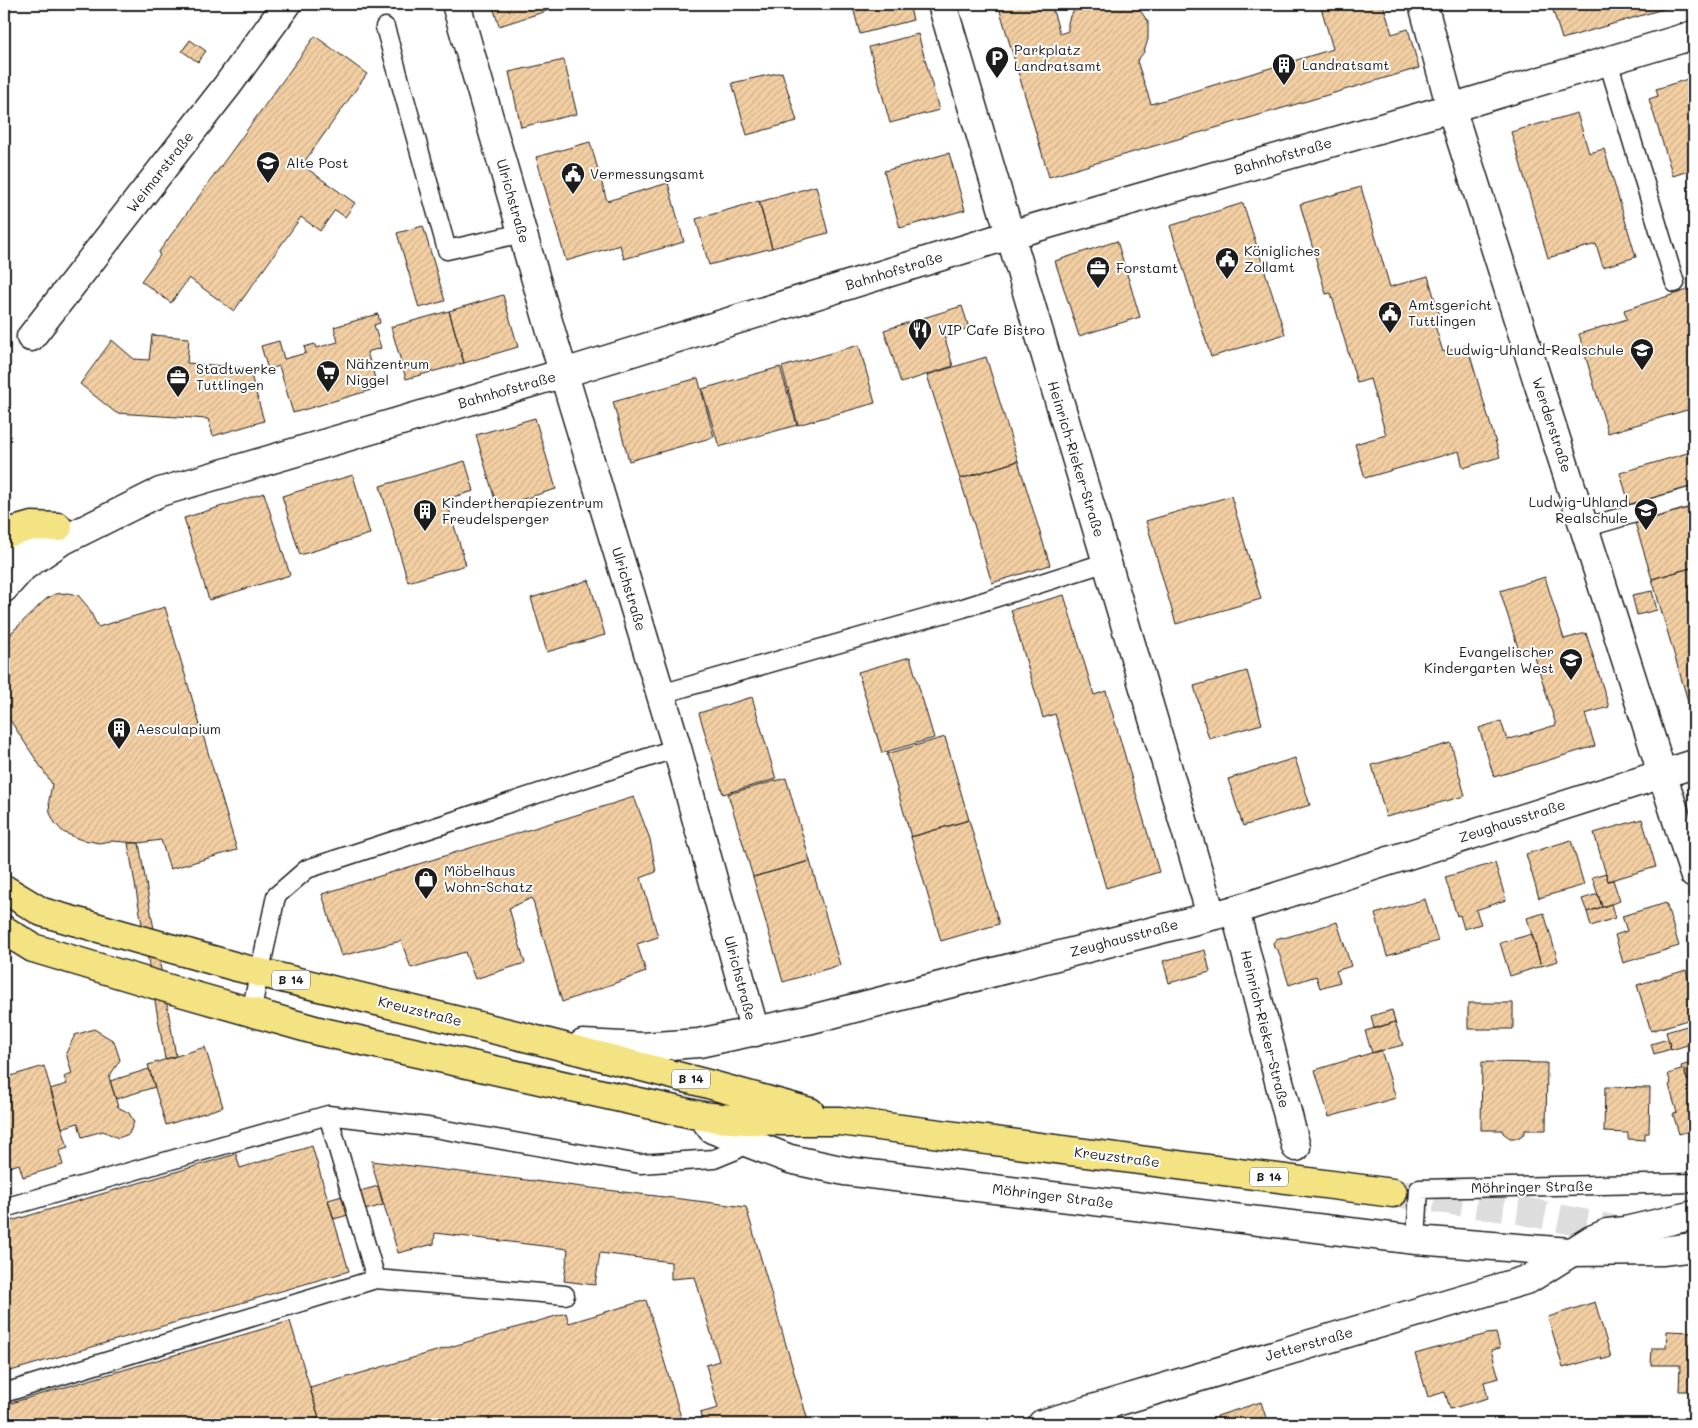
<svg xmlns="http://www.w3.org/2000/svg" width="1698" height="1428" font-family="Mali,sans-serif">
<defs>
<pattern id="building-hatch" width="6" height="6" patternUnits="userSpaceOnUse" patternTransform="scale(1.25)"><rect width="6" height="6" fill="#f3cfa3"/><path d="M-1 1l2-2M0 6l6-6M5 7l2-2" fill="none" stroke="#d0b18c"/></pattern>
</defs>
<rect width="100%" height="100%" fill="#fff"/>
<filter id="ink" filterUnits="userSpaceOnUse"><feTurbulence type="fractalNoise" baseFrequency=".02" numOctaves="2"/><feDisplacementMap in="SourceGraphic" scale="10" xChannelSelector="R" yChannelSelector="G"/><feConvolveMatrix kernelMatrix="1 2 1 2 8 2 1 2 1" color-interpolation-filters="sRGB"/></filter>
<g filter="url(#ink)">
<path fill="url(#building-hatch)" stroke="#1c1c1c" d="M492,4H569L499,26Z
M852,4H909L913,20L860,34Z
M998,4H1051L1060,34L1068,31V23L1070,16L1079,4H1136L1148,22V39L1144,52L1137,61L1151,104L1333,49L1320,4H1383L1392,34L1408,29L1419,68L1049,177Z
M1551,4H1680L1562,39Z
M918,34L939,110L890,123L869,47Z
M315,36L367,74L302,165L355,203L345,217L335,210L320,231L301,217L234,311L189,278L171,303L141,281L160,255L158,253Z
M190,40L206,51L198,62L182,51Z
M564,60L577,114L521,127L509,72Z
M782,72L797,121L747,135L732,83Z
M1694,77V169L1673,176L1649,99L1658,96L1656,89Z
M1577,113L1589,153L1604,149L1636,257L1603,267L1596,244L1548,258L1511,132Z
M590,142L607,201L668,183L684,242L624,259L620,245L566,261L536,157Z
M949,153L965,210L900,228L884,171Z
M816,186L828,233L772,248L759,202Z
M1361,187L1390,287L1428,276L1440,317L1433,319L1443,352L1467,345L1500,457L1463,468L1459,451L1365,478L1355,444L1386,435L1370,379L1357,383L1331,293L1326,294L1300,204Z
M759,201L772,248L709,265L696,219Z
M1243,203L1285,334L1211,357L1170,226Z
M423,226L445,301L419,308L397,233Z
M1117,241L1140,317L1079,336L1055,261Z
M1694,288V408L1608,433L1579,334L1627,319L1624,310Z
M503,295L518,347L464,363L449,311Z
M962,306L969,328L944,335L953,366L901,383L884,330Z
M449,311L464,363L406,379L391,327Z
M378,314L380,323L374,325L381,348L367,352L378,388L293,413L279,366L268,370L261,346L279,341L284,359L306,353L304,347L315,344L316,348L338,342L334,327Z
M152,335L189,338L187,363L249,368L264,421L213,436L208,419L116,413L80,384L112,340L134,359L149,360Z
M859,345L875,403L798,425L782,367Z
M986,357L1018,461L960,479L927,375Z
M780,367L797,425L719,447L702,389Z
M698,378L714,437L629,461L613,402Z
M535,418L556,489L497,507L476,435Z
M1694,451V567L1652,579L1620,473Z
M465,461L474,491L446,499L466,565L408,582L380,486Z
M1018,461L1050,565L992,583L960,479Z
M353,475L370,534L300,555L282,496Z
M264,493L290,575L209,600L184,518Z
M1231,496L1261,599L1176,624L1146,521Z
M1694,567V715H1692L1652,579Z
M1545,577L1564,639L1586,633L1609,707L1585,714L1595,746L1494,777L1479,728L1501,721L1507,740L1556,725L1533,651L1520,654L1500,591Z
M589,580L605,635L547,652L531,598Z
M1652,591L1657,610L1637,615L1632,595Z
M68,593L78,595L88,607L98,627L165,607L237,850L170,869L161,840L139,843L111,841L99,843L79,839L63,832L55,823L50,813L49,800L52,784L4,711V648L12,632L46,599L55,594Z
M1064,595L1094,695L1106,691L1159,872L1106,888L1055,714L1043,718L1011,610Z
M910,657L934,738L882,753L858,672Z
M1247,671L1262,724L1209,739L1194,686Z
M752,697L776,779L723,794L699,713Z
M945,737L969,820L911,837L887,754Z
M1451,743L1465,796L1386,817L1372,765Z
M1295,758L1310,805L1243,826L1228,779Z
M786,778L810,861L753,877L728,794Z
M634,797L650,839L656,872L641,878L658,937L637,944L646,972L562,1002L532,898L509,908L525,963L475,979L465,952L411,968L401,941L341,956L322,894Z
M1642,819L1656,867L1608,881L1594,833Z
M969,820L999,924L941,941L911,837Z
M1571,840L1584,885L1539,898L1526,854Z
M128,843H139L176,1056L165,1059Z
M810,861L840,965L783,982L753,877Z
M1495,863L1506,900L1476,910L1481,924L1464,929L1460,915L1457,916L1445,877Z
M1606,873L1608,881L1613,880L1620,901L1602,907L1592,877Z
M1598,894L1602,907L1587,912L1582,899Z
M1425,899L1438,941L1387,956L1375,914Z
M1666,903L1679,946L1623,963L1615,935L1627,931L1622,916Z
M1611,904L1615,918L1591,926L1587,912Z
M1544,913L1558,961L1541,966L1527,918Z
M1337,922L1351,966L1336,971L1340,982L1320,988L1316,976L1289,985L1278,950L1274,948L1273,943L1276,939L1282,937L1284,938Z
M1532,934L1541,966L1510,976L1500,943Z
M1205,950L1210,972L1169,983L1163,961Z
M1686,970L1694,998V1018L1651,1031L1637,985Z
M1468,1003H1513V1029H1468Z
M1392,1010L1395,1022L1374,1029L1371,1016Z
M1395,1022L1403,1045L1372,1053L1365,1031Z
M1694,1024V1043L1671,1050L1666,1032Z
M94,1029L114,1041L120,1060L109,1077L118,1107L129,1113L134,1122L129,1134L118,1138L103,1131L82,1137L78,1123L62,1128L50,1089L67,1084L64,1077L72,1074L66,1053L75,1035Z
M1668,1039L1671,1049L1654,1054L1651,1044Z
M205,1047L223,1107L166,1125L148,1065Z
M1381,1050L1396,1098L1329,1117L1315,1070Z
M1482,1062L1547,1063L1546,1130H1525V1133L1518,1138H1510L1503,1133V1130H1481Z
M1694,1062V1078L1687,1080L1684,1069L1682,1070L1681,1066Z
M44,1066L68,1148L59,1151L63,1165L23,1177L19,1164L4,1169V1078Z
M149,1069L155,1087L116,1099L110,1081Z
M1684,1069L1687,1080L1694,1078V1130L1679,1134L1673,1114L1677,1113L1669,1085L1671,1084L1668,1074Z
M1605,1087L1650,1088L1649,1133H1645V1140L1628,1139V1133L1604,1132Z
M312,1146L349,1271L4,1373V1223L236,1154L240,1168Z
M371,1161L746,1207L809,1424H703L700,1413L718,1408L706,1365L719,1361L695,1277L671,1279V1262L600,1253L595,1285L564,1281L568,1249L435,1233L434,1244L398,1253Z
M378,1186L383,1205L334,1219L328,1200Z
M646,1300L683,1424H321L310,1388L566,1313L569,1323Z
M1595,1302L1611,1357L1602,1360L1601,1357L1563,1368L1548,1317Z
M290,1321L319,1418L296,1424H4V1405Z
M1667,1331L1694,1332V1391H1679L1680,1365H1651L1652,1348H1666Z
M1496,1333L1500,1348L1491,1350L1499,1378L1484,1382L1488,1398L1450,1409L1445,1392L1428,1397L1415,1354L1487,1334Z
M1261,1402L1268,1424H1219L1217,1416Z"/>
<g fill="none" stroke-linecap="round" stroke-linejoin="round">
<path stroke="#ddd" stroke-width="28" stroke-dasharray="28 14" stroke-linecap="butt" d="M1393,1193L1519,1210L1627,1232"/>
<g stroke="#1c1c1c" stroke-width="21">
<path id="lane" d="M385,27L447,250L523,233
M1608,61L1675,283
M1584,528L1694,496
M661,694L963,608L1107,562
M251,1012L276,896L307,869L677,748
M328,1115L376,1279
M4,1208L328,1115L428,1127L640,1164L714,1159L736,1150L748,1136
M1416,1240L1419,1189L1694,1183
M4,1393L376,1279L565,1295"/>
</g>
<g stroke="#1c1c1c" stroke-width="31">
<path id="street" d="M456,4L552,335L677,748L755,1032
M942,4L1211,915
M1423,4L1451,108L1694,874
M31,337L227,86L287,4
M4,554L54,529
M4,588L23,567L60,542L160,492L564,373L1010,235L1451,108L1694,35
M1235,910L1296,1147
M1042,1424L1529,1279L1591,1240L1608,1233L1625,1231L1694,1215"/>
</g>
<g stroke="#1c1c1c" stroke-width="31">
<path id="secondary" d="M583,1044L642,1047L699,1043L812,1019L1235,910L1694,764
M702,1116L712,1129L790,1159L845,1171L1416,1240L1570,1252L1662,1251L1694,1247"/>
</g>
<g stroke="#1c1c1c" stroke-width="31">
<path id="primary" d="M4,534L32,526L58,527
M4,889L42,912L237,967L541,1041L708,1084L810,1112
M4,930L33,948L170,989L318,1031L702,1116C748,1122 794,1121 840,1121L1393,1193"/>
</g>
<use href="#lane" stroke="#fff" stroke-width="18"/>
<use href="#street" stroke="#fff" stroke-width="28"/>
<use href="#secondary" stroke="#fff" stroke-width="28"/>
<use href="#primary" stroke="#f4e382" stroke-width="28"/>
</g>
</g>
<defs>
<g id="parking-pin" transform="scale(1.25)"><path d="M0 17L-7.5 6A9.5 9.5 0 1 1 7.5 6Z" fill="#1c1c1c" stroke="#fff"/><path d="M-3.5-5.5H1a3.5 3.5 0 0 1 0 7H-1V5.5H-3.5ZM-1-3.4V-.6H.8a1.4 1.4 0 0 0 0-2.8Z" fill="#fff"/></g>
<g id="building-pin" transform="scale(1.25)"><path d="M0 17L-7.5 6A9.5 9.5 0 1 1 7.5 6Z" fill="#1c1c1c" stroke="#fff"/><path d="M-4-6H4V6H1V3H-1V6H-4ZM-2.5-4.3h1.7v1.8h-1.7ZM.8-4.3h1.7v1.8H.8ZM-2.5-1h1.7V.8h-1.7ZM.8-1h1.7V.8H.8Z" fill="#fff"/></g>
<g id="school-pin" transform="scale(1.25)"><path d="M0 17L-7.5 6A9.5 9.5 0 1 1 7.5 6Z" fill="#1c1c1c" stroke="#fff"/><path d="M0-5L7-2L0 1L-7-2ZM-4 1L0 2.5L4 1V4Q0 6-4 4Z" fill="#fff"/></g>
<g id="civic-pin" transform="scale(1.25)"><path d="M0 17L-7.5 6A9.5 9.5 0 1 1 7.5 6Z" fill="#1c1c1c" stroke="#fff"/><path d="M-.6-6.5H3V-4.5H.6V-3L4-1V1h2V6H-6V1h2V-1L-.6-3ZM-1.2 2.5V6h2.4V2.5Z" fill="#fff"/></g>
<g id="office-pin" transform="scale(1.25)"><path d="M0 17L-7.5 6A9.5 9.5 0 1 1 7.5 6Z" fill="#1c1c1c" stroke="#fff"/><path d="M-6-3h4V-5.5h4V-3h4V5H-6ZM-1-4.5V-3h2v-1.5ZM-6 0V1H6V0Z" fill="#fff"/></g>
<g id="restaurant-pin" transform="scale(1.25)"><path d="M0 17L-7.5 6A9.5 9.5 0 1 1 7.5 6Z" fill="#1c1c1c" stroke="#fff"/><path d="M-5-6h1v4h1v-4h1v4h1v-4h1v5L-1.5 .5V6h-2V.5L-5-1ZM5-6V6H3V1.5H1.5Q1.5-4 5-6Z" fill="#fff"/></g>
<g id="supermarket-pin" transform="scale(1.25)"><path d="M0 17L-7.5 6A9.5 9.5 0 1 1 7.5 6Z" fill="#1c1c1c" stroke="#fff"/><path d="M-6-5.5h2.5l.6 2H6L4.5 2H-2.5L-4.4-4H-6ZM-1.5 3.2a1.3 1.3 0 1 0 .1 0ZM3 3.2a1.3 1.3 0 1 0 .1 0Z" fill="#fff"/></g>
<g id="shop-pin" transform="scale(1.25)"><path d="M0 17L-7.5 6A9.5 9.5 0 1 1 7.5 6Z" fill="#1c1c1c" stroke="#fff"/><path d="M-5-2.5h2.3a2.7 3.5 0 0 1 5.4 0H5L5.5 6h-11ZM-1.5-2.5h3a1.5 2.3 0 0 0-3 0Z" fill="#fff"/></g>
</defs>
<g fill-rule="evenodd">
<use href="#parking-pin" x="997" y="58"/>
<use href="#building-pin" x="1284" y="65"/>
<use href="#school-pin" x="268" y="163"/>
<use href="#civic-pin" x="573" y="174"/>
<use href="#civic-pin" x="1227" y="259"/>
<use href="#office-pin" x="1098" y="268"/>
<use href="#civic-pin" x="1390" y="313"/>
<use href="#restaurant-pin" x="920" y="330"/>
<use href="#school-pin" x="1642" y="350"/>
<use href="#supermarket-pin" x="328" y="372"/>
<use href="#office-pin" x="178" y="377"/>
<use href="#school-pin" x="1646" y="510"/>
<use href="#building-pin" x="425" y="511"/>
<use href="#school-pin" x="1571" y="660"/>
<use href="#building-pin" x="119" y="729"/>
<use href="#shop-pin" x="426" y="879"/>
</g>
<g text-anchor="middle" stroke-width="4" stroke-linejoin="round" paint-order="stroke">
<g fill="#fff" stroke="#606060" stroke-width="1">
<rect x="272" y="970.5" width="38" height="19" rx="4"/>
<rect x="672" y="1069.5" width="38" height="19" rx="4"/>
<rect x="1250" y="1167.5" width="38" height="19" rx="4"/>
</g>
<g font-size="12" font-weight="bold" fill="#1c1c1c">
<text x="291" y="984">B 14</text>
<text x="691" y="1083">B 14</text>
<text x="1269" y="1181">B 14</text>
</g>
<g font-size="14" fill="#1c1c1c" stroke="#fff" text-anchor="start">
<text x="1014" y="55">Parkplatz<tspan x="1014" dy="16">Landratsamt</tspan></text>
<text x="1302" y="70">Landratsamt</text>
<text x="286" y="168">Alte Post</text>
<text x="590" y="179">Vermessungsamt</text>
<text x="1244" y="256">Königliches<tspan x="1244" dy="16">Zollamt</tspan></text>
<text x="1116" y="273">Forstamt</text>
<text x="1408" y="310">Amtsgericht<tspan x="1408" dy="16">Tuttlingen</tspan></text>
<text x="938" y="335">VIP Cafe Bistro</text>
<text x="1624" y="355" text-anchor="end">Ludwig-Uhland-Realschule</text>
<text x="346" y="369">Nähzentrum<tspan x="346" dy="16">Niggel</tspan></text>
<text x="196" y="374">Stadtwerke<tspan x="196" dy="16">Tuttlingen</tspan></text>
<text x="1628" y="507" text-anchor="end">Ludwig-Uhland<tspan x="1628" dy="16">Realschule</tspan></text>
<text x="442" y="508">Kindertherapiezentrum<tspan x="442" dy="16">Freudelsperger</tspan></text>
<text x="1554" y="657" text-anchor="end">Evangelischer<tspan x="1554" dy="16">Kindergarten West</tspan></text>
<text x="136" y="734">Aesculapium</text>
<text x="444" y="876">Möbelhaus<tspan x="444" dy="16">Wohn-Schatz</tspan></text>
</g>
<g font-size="14" fill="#1c1c1c" stroke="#fff">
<text transform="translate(1283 156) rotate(-16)" y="5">Bahnhofstraße</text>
<text transform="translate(160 172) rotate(-52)" y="5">Weimarstraße</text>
<text transform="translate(513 201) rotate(74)" y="5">Ulrichstraße</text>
<text transform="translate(894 271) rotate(-17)" y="5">Bahnhofstraße</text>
<text transform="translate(507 390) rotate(-16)" y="5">Bahnhofstraße</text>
<text transform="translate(1552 425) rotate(72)" y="5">Werderstraße</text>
<text transform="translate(1076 459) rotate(73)" y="5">Heinrich-Rieker-Straße</text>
<text transform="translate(629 589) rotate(73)" y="5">Ulrichstraße</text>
<text transform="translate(1512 821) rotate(-18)" y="5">Zeughausstraße</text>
<text transform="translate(1124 938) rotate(-15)" y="5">Zeughausstraße</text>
<text transform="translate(740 978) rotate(75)" y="5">Ulrichstraße</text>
<text transform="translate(420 1011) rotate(14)" y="5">Kreuzstraße</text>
<text transform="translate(1265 1029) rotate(76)" y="5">Heinrich-Rieker-Straße</text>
<text transform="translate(1117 1157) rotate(7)" y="5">Kreuzstraße</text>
<text transform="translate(1532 1187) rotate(-1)" y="5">Möhringer Straße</text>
<text transform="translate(1053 1196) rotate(7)" y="5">Möhringer Straße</text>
<text transform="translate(1309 1344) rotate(-16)" y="5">Jetterstraße</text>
</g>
</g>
<rect width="1698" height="1428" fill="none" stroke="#fff" stroke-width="20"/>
<rect x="10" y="10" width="1678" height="1408" fill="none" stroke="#1c1c1c" stroke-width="2" filter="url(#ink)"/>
</svg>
